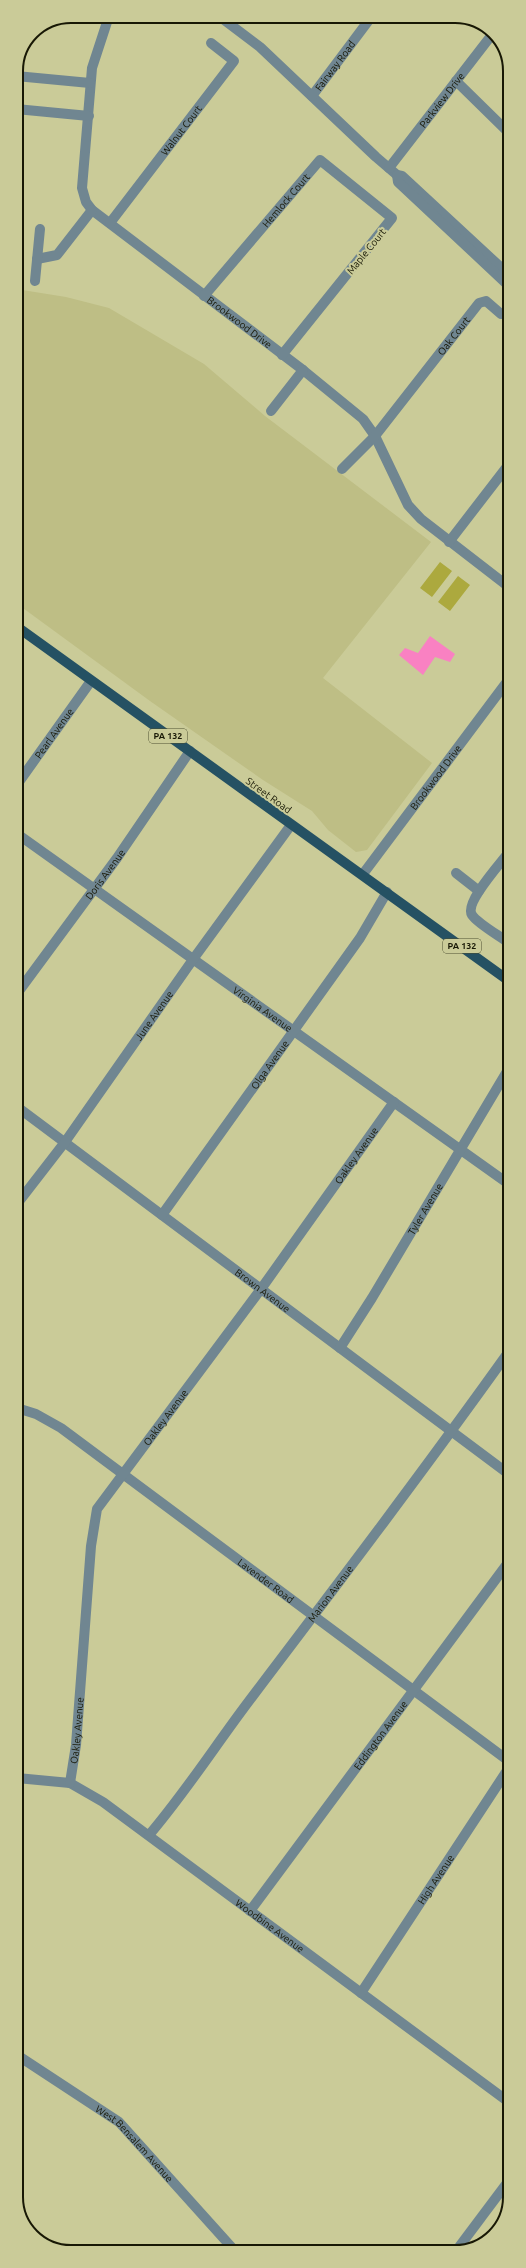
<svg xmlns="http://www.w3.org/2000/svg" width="526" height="2268" font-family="Ubuntu,sans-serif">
<rect width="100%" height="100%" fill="#cacb98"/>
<path fill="#bebe85" d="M16,289L66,297L109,308L204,364L265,416L431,542L323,678L432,763L367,850L356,852L328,830L312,811L263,780L150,701L16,603Z"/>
<path fill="#aca93e" d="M440,562L452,571L432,597L420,588Z
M458,576L470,585L450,611L438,602Z"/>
<path fill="#f981c2" d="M430,636L455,654L450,662L435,657L423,675L399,655L405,648L418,653Z"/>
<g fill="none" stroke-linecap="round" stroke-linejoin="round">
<g stroke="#708691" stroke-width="10">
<path id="s1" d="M109,16L92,68L82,188L86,202L92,210L303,370L363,419L375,436L408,505L421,519L509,587"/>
<path d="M219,16L260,47L376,157L397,175L402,176L509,275"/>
<path d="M16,76L90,83"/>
<path d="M456,81L509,133"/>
<path id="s2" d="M312,96L372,16"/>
<path d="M16,109L89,116"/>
<path id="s3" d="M389,168L494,32"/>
<path d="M397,175L398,182L509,286"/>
<path id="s4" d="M110,223L234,61L211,43"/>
<path d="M37,259L57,255L92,210"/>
<path d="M35,281L40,229"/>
<path id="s5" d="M204,296L320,160L392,218L282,355"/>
<path d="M271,411L303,370"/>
<path id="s6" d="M342,469L375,436L479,303L486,301L501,314"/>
<path d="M449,542L509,464"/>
<path id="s7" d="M16,786L91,681"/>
<path id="s8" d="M16,833L510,1185"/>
<path d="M509,852C501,863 464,903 472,915C478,924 500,936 509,943"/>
<path d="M456,873L479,891"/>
<path id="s9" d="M363,874L509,679"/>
<path id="s10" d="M16,995L117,858L190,751"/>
<path id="s11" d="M16,1106L510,1475"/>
<path id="s12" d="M17,1204L65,1142L194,958L291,825"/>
<path id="s13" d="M162,1215L360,938L387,892"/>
<path id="s14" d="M340,1348L372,1298L509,1068"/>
<path id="s15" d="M17,1408L36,1414L61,1428L510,1762"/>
<path id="s16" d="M17,1778L70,1783L103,1802L510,2103"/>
<path id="s17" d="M70,1783L76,1745L91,1546L97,1509L261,1289L394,1102"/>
<path id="s18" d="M149,1835C185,1793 215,1746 249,1701C337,1585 425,1469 510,1350"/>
<path id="s19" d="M250,1911L510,1560"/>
<path id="s20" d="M361,1993L510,1766"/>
<path id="s21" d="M17,2055L119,2122L235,2251"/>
<path d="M456,2251L510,2179"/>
</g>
<path stroke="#255163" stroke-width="10" d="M16,626L509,981"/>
</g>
<g text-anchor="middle" stroke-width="4" stroke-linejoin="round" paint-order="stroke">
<g fill="#cacb98" stroke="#4d4e31" stroke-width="1">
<rect x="149" y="729" width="38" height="14" rx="3"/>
<rect x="443" y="939" width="38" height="14" rx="3"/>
</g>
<g font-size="9" font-weight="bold" fill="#181805">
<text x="168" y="739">PA 132</text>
<text x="462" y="949">PA 132</text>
</g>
<g font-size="10" fill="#181805" stroke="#cacb98">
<text dy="4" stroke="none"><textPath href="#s2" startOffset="38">Fairway Road</textPath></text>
<text dy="4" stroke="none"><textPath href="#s3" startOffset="86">Parkview Drive</textPath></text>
<text dy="4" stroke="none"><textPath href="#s4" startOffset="117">Walnut Court</textPath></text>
<text dy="4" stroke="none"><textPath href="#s5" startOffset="126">Hemlock Court</textPath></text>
<text transform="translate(366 251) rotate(-51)" y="4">Maple Court</text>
<text dy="4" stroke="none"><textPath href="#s1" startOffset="385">Brookwood Drive</textPath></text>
<text dy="4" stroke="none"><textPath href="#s6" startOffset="174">Oak Court</textPath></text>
<text dy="4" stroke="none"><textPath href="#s7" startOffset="65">Pearl Avenue</textPath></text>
<text dy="4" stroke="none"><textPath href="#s9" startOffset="121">Brookwood Drive</textPath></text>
<text transform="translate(269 795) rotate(36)" y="4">Street Road</text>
<text dy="4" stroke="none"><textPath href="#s10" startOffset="150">Doris Avenue</textPath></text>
<text dy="4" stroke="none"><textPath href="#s8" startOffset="303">Virginia Avenue</textPath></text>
<text dy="4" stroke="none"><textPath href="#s12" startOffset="233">June Avenue</textPath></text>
<text dy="4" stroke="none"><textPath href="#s13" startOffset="185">Olga Avenue</textPath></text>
<text dy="4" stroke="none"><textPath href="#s17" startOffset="714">Oakley Avenue</textPath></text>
<text dy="4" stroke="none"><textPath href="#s14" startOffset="163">Tyler Avenue</textPath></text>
<text dy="4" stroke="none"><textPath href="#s11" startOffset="308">Brown Avenue</textPath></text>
<text dy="4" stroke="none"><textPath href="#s17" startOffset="390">Oakley Avenue</textPath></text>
<text dy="4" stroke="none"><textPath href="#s15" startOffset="304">Lavender Road</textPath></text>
<text dy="4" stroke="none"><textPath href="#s18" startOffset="302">Marion Avenue</textPath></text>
<text dy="4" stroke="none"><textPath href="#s17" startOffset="53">Oakley Avenue</textPath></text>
<text dy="4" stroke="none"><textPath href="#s19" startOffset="219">Eddington Avenue</textPath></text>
<text dy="4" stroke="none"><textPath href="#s20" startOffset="136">High Avenue</textPath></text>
<text dy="4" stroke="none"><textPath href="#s16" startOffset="299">Woodbine Avenue</textPath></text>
<text dy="4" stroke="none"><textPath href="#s21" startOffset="148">West Bensalem Avenue</textPath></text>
</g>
</g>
<path d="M0 0H526V2268H0ZM71 23H455A48 48 0 0 1 503 71V2197A48 48 0 0 1 455 2245H71A48 48 0 0 1 23 2197V71A48 48 0 0 1 71 23Z" fill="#cacb98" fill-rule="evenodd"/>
<path fill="none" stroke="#181805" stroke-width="2" d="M71 23H455A48 48 0 0 1 503 71V2197A48 48 0 0 1 455 2245H71A48 48 0 0 1 23 2197V71A48 48 0 0 1 71 23Z"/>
</svg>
